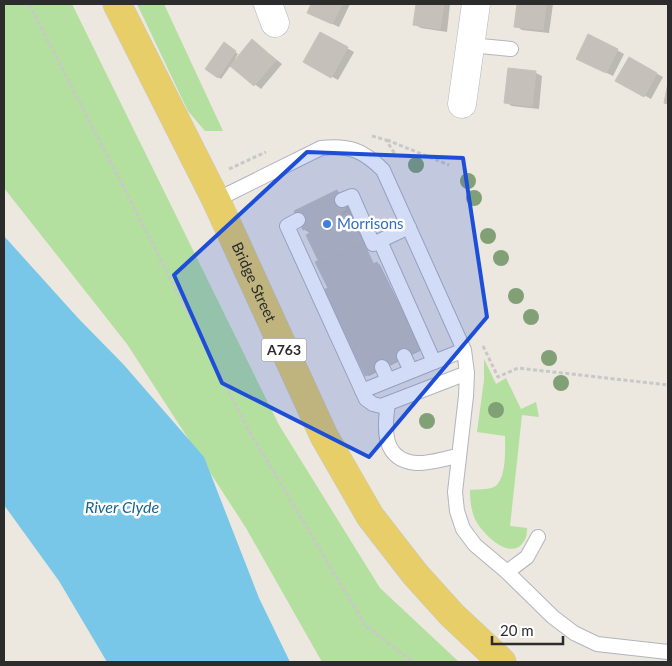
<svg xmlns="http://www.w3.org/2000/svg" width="672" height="666" font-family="Lato,sans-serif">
<rect width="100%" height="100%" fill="#ece7df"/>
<path fill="#b3df9f" d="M4,4H72L279,425L380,588L459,662H322L246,528L127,344L4,188Z
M137,4H164L223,131H205L188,111Z
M484,359L496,384L506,378L521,409L536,402L539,417L522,415L510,526L527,528C527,535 526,540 521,545C506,559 480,531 474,517C471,508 470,500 470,490C477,489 488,490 494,487C507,480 505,448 505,436L477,432L484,380Z"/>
<path fill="#79c7e8" d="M4,236L78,318L124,365L204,457L259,598L290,662H107L59,581L4,505Z"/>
<path fill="#0003" d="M313,4H350L339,27L309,13Z
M417,4H450L447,32L421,28L414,24Z
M518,4H553L549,33L522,30L516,26Z
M628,4H647V5Z
M321,34L354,52L338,80L305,62Z
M253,41L282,64L261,89L231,65L221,79L207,69L224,44L238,54L235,59L236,60Z
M617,50L624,54L613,76L584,62Z
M629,58L663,77L651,99L617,80Z
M536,73L542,76L539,109L512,106L505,102Z
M337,191L350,198L358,216L354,218L361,222L373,246L367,249L374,264L377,263L380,265L422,350L369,376L366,375L329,289L311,234L304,229Z"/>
<path fill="#c5c1ba" stroke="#c8c3b8" d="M311,4H342L332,24L307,13Z
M416,4H444L440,29L413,25Z
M517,4H546L543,30L514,27Z
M320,32L348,47L331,78L303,62Z
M588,34L618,49L606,73L576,59Z
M252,39L276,60L254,86L230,66Z
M224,42L236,51L218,78L205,69Z
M629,57L657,73L644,97L615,81Z
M508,68L536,71L532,106L504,103Z
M668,83V104L664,103Z
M337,190L346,209L340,212L342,217L348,213L361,239L318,260L306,235L310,233L308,228L303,230L294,211Z
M361,239L373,264L377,262L420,349L365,376L323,290L328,288L315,262Z"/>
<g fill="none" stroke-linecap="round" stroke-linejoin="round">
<g stroke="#b2b5be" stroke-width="16">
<path id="lane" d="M470,45L511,49
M216,200L321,148C349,145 363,150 383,170L464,350L467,373L466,396L455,492L457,511L463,529L475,545L507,572L553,617L574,633L597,644L668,652
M342,200L352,196L373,244L409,227
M298,220L287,226L366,399L373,404L381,406L467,373
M380,241L434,362
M404,356L411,371
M382,367L388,380
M362,391L464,350
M388,404C384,428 382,460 416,463C429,464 445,458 459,456
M507,572L527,557L538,537"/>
</g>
<g stroke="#b2b5be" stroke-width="29">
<path id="street" d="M268,4L275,23
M462,104L476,4"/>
</g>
<g stroke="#c8c8c8" stroke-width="29">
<g id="primary">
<path id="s1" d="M117,4L216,200L324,436L370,516L415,574L452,615L502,662"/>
</g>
</g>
<path stroke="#c8c8c8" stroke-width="3" stroke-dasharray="4 2.5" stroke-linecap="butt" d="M29,4L248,429L365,625L413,662
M372,136L386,140L395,154
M387,140L449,165
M229,169L266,152
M483,346L498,377L518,368L668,385"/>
<use href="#lane" stroke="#fff" stroke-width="14"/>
<use href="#street" stroke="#fff" stroke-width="28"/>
<use href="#primary" stroke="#e8ce68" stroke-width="28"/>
</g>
<g fill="#82a075">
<circle cx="416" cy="165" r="8"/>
<circle cx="468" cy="181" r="8"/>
<circle cx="474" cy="198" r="8"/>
<circle cx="488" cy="236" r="8"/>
<circle cx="501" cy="258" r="8"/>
<circle cx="516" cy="296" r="8"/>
<circle cx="531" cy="317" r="8"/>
<circle cx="549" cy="358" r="8"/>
<circle cx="561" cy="383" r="8"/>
<circle cx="496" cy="410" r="8"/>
<circle cx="427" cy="421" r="8"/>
</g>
<path fill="#1d4ed8" fill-opacity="0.2" stroke="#1d4ed8" stroke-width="4" stroke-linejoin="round" d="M307,152L463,158L487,317L369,457L222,383L174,275Z"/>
<circle fill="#3f7fe0" stroke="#fff" stroke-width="2" cx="327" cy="224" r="5"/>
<g text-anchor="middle" stroke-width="5" stroke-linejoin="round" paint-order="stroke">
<rect fill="#fff" stroke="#6b6b6b" stroke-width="1" x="261.5" y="338.5" width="45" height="23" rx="4"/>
<g font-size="14" font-weight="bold" fill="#2c2c2c">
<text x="284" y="355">A763</text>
</g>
<g font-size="15" fill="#366cbe" stroke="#fff" text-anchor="start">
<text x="337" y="229">Morrisons</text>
</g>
<g font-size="15" fill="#2c2c2c" stroke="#fff">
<text dy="5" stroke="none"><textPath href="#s1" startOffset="310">Bridge Street</textPath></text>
</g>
<g font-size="16" font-style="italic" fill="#166696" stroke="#fff">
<text x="122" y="513">River Clyde</text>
</g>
</g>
<rect width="672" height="666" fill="none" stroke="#2c2c2c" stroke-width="10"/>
<path d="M492 636v8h71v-8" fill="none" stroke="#2c2c2c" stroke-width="2.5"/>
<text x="500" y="636" font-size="15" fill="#2c2c2c" stroke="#ffffff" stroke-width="4" paint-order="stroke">20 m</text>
</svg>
